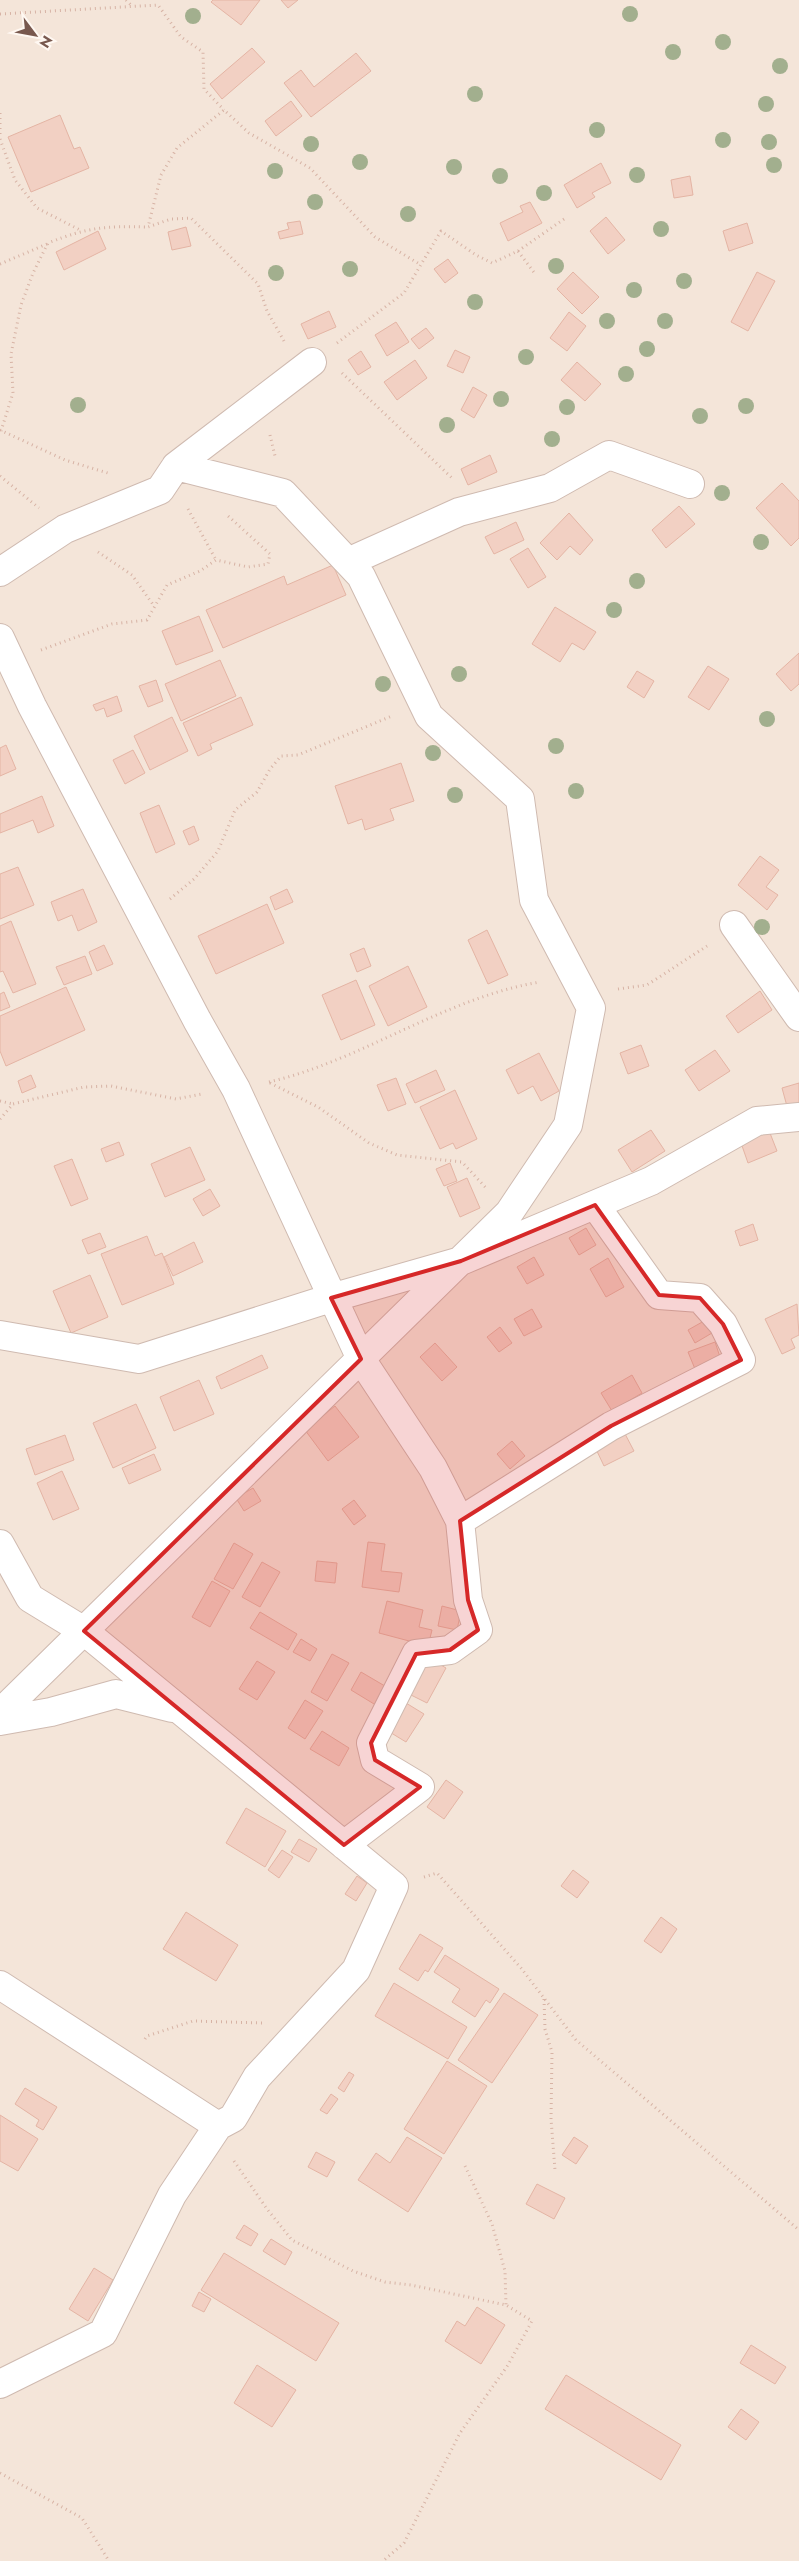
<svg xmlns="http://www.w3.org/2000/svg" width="799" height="2561" font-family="Jost,sans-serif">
<rect width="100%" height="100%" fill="#fcf4eb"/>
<path fill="#f4e5d9" d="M0,0H799V2561H0Z"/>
<path fill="#f2d0c3" stroke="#e4b4a4" d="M213,0H260L241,25L211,2Z
M281,0H298L288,8Z
M252,48L265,62L222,99L210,84Z
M356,53L371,71L311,117L284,83L301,70L314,87Z
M291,101L302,116L276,136L265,121Z
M60,115L74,149L80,147L89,168L31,192L8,137Z
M601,163L611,183L592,193L595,197L577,208L564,185Z
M690,176L693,195L674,198L671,180Z
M530,202L542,223L508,241L500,223L523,212L520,206Z
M606,217L625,240L608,254L590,231Z
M300,221L303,234L280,239L278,232L289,229L287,223Z
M747,223L753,243L729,251L723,231Z
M186,227L191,246L172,250L168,232Z
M98,231L106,249L64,270L56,252Z
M448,259L458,273L445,283L434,269Z
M573,272L599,297L582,314L557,289Z
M757,272L775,281L748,331L731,322Z
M329,311L336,327L308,339L301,324Z
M569,312L586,326L567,351L550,338Z
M396,322L409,342L387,356L375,335Z
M426,328L434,338L419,349L411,339Z
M455,350L470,357L463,373L447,366Z
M361,351L371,367L358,375L348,360Z
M415,360L427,378L397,400L384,382Z
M577,362L601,384L585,401L561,380Z
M473,387L487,395L474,418L461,410Z
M490,455L497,472L468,485L461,469Z
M782,483L799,501V538L791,546L756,508Z
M679,506L695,524L666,548L652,530Z
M569,513L593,540L580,555L570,546L557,560L540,543Z
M516,522L524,540L494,554L485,537Z
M528,548L546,577L528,588L510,559Z
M333,565L346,595L223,648L206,610L284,576L287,585Z
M555,607L596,632L584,650L572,643L560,662L532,644Z
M199,616L213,651L176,665L162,631Z
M799,653V684L791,691L776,674Z
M220,660L236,696L181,721L165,684Z
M708,666L729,679L709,710L688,697Z
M637,671L654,681L644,698L627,687Z
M156,680L163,701L148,707L139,686Z
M117,696L122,711L107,717L104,708L96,711L93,705Z
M241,697L253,725L210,744L212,749L198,756L183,723Z
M172,717L188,751L150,770L134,736Z
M6,745L16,769L0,776V748Z
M133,750L145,773L125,784L113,760Z
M401,763L414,801L390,809L394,820L365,830L362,819L348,824L335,786Z
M42,796L54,826L38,833L33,820L0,833V814Z
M159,805L175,844L156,853L140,813Z
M194,826L199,840L189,845L183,831Z
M760,856L779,870L766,887L778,895L767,910L738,885Z
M18,867L34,905L0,919V874Z
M83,889L97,922L78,931L72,915L58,921L51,902Z
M287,889L293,902L275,910L270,897Z
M267,904L284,943L216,974L198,936Z
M11,921L36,984L13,993L3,971L0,972V926Z
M487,930L508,975L488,984L468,940Z
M104,945L113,964L97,971L89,952Z
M364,948L371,966L357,972L350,954Z
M85,956L92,974L64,985L56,967Z
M408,966L427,1007L388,1026L369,986Z
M356,980L375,1025L341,1040L322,995Z
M66,987L85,1030L6,1066L0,1051V1016Z
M760,991L772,1010L738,1033L726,1016Z
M4,992L10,1007L0,1011V994Z
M641,1045L649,1066L628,1074L620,1053Z
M715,1050L730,1071L699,1091L685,1070Z
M539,1053L559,1091L541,1101L533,1086L518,1094L506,1070Z
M436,1070L445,1090L415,1103L406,1084Z
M31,1075L36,1087L22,1093L18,1081Z
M396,1078L406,1104L388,1111L377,1085Z
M799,1083V1107L788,1110L782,1088Z
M455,1090L477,1139L456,1149L453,1143L440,1149L420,1107Z
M768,1128L777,1151L748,1163L740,1140Z
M651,1130L665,1151L632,1172L618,1150Z
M119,1142L124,1155L106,1162L101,1149Z
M190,1147L205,1180L165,1197L151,1164Z
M72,1159L88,1199L71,1206L54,1166Z
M450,1163L457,1181L444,1186L436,1169Z
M467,1178L480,1208L460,1217L447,1187Z
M210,1189L220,1206L203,1216L193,1199Z
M753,1224L758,1240L740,1246L735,1231Z
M586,1228L596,1245L579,1255L569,1238Z
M100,1233L106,1247L88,1254L82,1240Z
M147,1236L155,1256L162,1253L174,1284L122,1305L101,1254Z
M194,1242L203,1262L173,1276L164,1257Z
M534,1257L544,1275L527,1284L517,1267Z
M608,1258L624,1287L606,1297L590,1269Z
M90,1275L108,1317L71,1333L53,1291Z
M797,1304L799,1335L791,1339L795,1348L782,1354L765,1319Z
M532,1309L542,1327L524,1336L514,1319Z
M704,1321L712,1333L695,1343L688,1330Z
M500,1327L512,1343L499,1352L487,1337Z
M715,1342L721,1360L695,1369L688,1352Z
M435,1343L457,1367L442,1381L420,1357Z
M262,1355L268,1368L221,1389L216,1377Z
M632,1375L642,1393L612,1411L601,1393Z
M199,1380L214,1414L174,1431L160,1397Z
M136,1404L156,1448L113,1468L93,1423Z
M335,1406L359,1437L328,1461L305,1430Z
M624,1432L634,1451L604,1466L595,1447Z
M65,1435L74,1460L35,1475L26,1449Z
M512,1441L525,1456L510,1469L497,1454Z
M154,1454L161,1470L129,1484L122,1468Z
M62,1471L79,1509L53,1520L37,1483Z
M253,1488L261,1501L244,1511L236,1498Z
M354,1500L366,1516L354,1525L342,1509Z
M368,1542L385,1544L381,1571L402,1573L399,1592L362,1587Z
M234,1543L253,1554L233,1589L214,1579Z
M317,1561L337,1563L335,1583L315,1581Z
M262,1562L280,1572L260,1607L242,1597Z
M212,1581L230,1591L210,1627L192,1617Z
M387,1601L423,1610L419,1627L432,1630L428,1646L379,1633Z
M442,1606L461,1611L457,1630L438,1626Z
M260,1612L297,1634L288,1650L250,1628Z
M301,1639L317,1649L310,1661L293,1652Z
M332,1654L349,1663L327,1701L311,1692Z
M429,1658L446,1668L427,1703L409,1694Z
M257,1661L275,1672L257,1700L239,1689Z
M361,1672L390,1689L379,1707L351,1690Z
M305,1700L323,1711L305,1739L288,1728Z
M406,1703L424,1714L406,1742L388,1731Z
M322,1731L349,1748L339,1766L310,1749Z
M446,1780L463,1792L444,1819L427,1807Z
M246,1808L286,1831L265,1867L226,1843Z
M299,1839L317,1849L309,1862L291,1852Z
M282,1850L293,1857L279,1878L268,1870Z
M573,1870L589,1882L577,1898L561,1886Z
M357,1876L367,1883L356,1901L345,1894Z
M186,1912L238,1945L216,1981L163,1949Z
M661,1917L677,1929L661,1953L644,1941Z
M420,1934L443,1948L428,1972L425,1970L418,1981L399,1969Z
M445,1955L499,1989L490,2003L486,2000L475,2017L452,2002L460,1989L434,1972Z
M394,1983L467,2027L448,2059L375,2016Z
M504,1993L538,2015L492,2083L458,2060Z
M447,2061L487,2086L444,2154L404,2129Z
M349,2072L354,2075L344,2092L338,2088Z
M25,2088L57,2107L43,2130L36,2126L39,2120L15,2104Z
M331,2094L338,2099L327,2114L320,2110Z
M0,2115L38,2139L18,2171L0,2161Z
M407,2137L442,2158L408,2212L358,2180L376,2153L390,2163Z
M574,2137L588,2146L576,2164L562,2155Z
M316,2152L335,2162L327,2177L308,2167Z
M537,2184L565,2198L554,2219L526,2204Z
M244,2225L258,2234L251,2246L236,2238Z
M271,2239L292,2252L285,2265L263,2251Z
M224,2253L339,2323L316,2361L201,2290Z
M94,2268L113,2280L88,2321L69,2309Z
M199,2292L211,2299L204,2312L192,2306Z
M477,2307L505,2325L481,2364L445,2341L457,2321L465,2326Z
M751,2345L786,2367L775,2384L740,2363Z
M257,2365L296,2390L272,2427L234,2403Z
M566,2375L681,2445L661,2480L545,2409Z
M741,2409L759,2422L746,2440L728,2427Z"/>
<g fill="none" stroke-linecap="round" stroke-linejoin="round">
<g stroke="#cfbab0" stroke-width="30">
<path id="minor" d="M348,562L459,512L550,488L609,455L690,484
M0,572L65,529L160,490L176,466L312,362
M0,638L32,706L197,1020L236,1089L361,1359L433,1468L460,1521L468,1600L478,1630L450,1650L416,1654L371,1743L375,1760L420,1787L344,1845
M734,925L799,1017
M0,1335L139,1359L331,1298L461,1261L651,1181L757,1121L799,1117
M460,1521L611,1426L741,1360L723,1324L700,1298L659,1295L595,1205
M0,1544L30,1598L84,1631L394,1886L356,1970L257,2077L233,2118L218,2126L172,2195L103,2333L0,2384
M0,1713L509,1213L568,1125L591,1008L534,900L520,799L429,716L361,576L283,493L176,466
M0,1721L51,1712L116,1694L172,1708
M0,1985L218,2126"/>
</g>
<path stroke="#d7b3a5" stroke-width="3" stroke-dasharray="1 4" stroke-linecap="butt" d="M126,0L132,6
M0,14L158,5L181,37L203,52L204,89L224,110
M0,113V138
M0,139L15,180L37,208L80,230
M518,251L567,217
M0,264L47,244
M284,341L267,311L258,284L191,218L171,219L148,227L161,175L177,148L224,110L249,133L310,168L375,237L421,265
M337,343L404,293L441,231L476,255L492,263L518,251L536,275
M342,373L453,479
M0,430L65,460L111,474
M1,431L13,393L11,354L21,305L33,273L48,243C89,227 104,226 148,227
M270,435L275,456
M0,476L39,508
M188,509L216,560
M98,552L132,575L154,606
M41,650L112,624L147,620L167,585L200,571L216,560L248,567L268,564L270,554L227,515
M170,899L194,879L218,851L235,810L257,792L270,769L281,756L298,755L392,716
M618,989L647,985L707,946
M269,1082C363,1060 444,998 540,982
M270,1083L318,1107L369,1143L397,1155L462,1162L487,1189
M0,1101L13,1104
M0,1119L13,1104L84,1087L111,1086L176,1099L202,1094
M424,1877L437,1873L521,1968L576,2040L799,2230
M544,1999L545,2029L552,2052L551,2119L555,2170
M145,2039L147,2036L193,2021L262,2023
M234,2161L267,2209L292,2240L353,2271L385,2282L411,2285L506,2305L532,2321L508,2365L460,2433L404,2543L383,2561
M465,2166L492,2224L505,2271L506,2305
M0,2473L82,2518L109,2561"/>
<use href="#minor" stroke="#fff" stroke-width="28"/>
</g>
<g fill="#a2af8e">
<circle cx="630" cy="14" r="8"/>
<circle cx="193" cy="16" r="8"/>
<circle cx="723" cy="42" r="8"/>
<circle cx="673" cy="52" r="8"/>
<circle cx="780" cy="66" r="8"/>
<circle cx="475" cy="94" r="8"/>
<circle cx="766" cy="104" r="8"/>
<circle cx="597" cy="130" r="8"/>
<circle cx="723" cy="140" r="8"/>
<circle cx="769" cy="142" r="8"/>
<circle cx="311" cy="144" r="8"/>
<circle cx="360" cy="162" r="8"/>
<circle cx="774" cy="165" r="8"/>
<circle cx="454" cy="167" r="8"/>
<circle cx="275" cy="171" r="8"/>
<circle cx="637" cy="175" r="8"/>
<circle cx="500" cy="176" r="8"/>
<circle cx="544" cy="193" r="8"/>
<circle cx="315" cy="202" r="8"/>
<circle cx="408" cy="214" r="8"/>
<circle cx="661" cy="229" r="8"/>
<circle cx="556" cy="266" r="8"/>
<circle cx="350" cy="269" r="8"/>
<circle cx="276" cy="273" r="8"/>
<circle cx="684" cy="281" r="8"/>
<circle cx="634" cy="290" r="8"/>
<circle cx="475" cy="302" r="8"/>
<circle cx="607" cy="321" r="8"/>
<circle cx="665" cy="321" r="8"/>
<circle cx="647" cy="349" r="8"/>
<circle cx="526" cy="357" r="8"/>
<circle cx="626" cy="374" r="8"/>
<circle cx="501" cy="399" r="8"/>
<circle cx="78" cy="405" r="8"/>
<circle cx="746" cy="406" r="8"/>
<circle cx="567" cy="407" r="8"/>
<circle cx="700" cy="416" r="8"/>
<circle cx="447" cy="425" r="8"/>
<circle cx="552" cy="439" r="8"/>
<circle cx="722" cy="493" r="8"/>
<circle cx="761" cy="542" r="8"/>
<circle cx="637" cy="581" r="8"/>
<circle cx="614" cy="610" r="8"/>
<circle cx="459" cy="674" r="8"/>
<circle cx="383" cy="684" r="8"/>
<circle cx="767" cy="719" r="8"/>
<circle cx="556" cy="746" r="8"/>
<circle cx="433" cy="753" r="8"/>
<circle cx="576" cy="791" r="8"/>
<circle cx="455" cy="795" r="8"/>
<circle cx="762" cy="927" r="8"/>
</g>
<path fill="#d62828" fill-opacity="0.2" stroke="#d62828" stroke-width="4" stroke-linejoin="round" d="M595,1205L659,1295L700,1298L723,1324L741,1360L611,1426L460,1521L468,1600L478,1630L450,1650L416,1654L371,1743L375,1760L420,1787L344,1845L84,1631L361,1359L331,1298L461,1261Z"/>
<g transform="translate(35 35) rotate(122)" stroke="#fff8f2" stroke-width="4" paint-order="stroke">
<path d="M0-4L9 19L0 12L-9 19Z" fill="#78584e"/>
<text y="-8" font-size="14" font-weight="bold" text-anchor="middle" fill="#78584e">N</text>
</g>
</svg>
